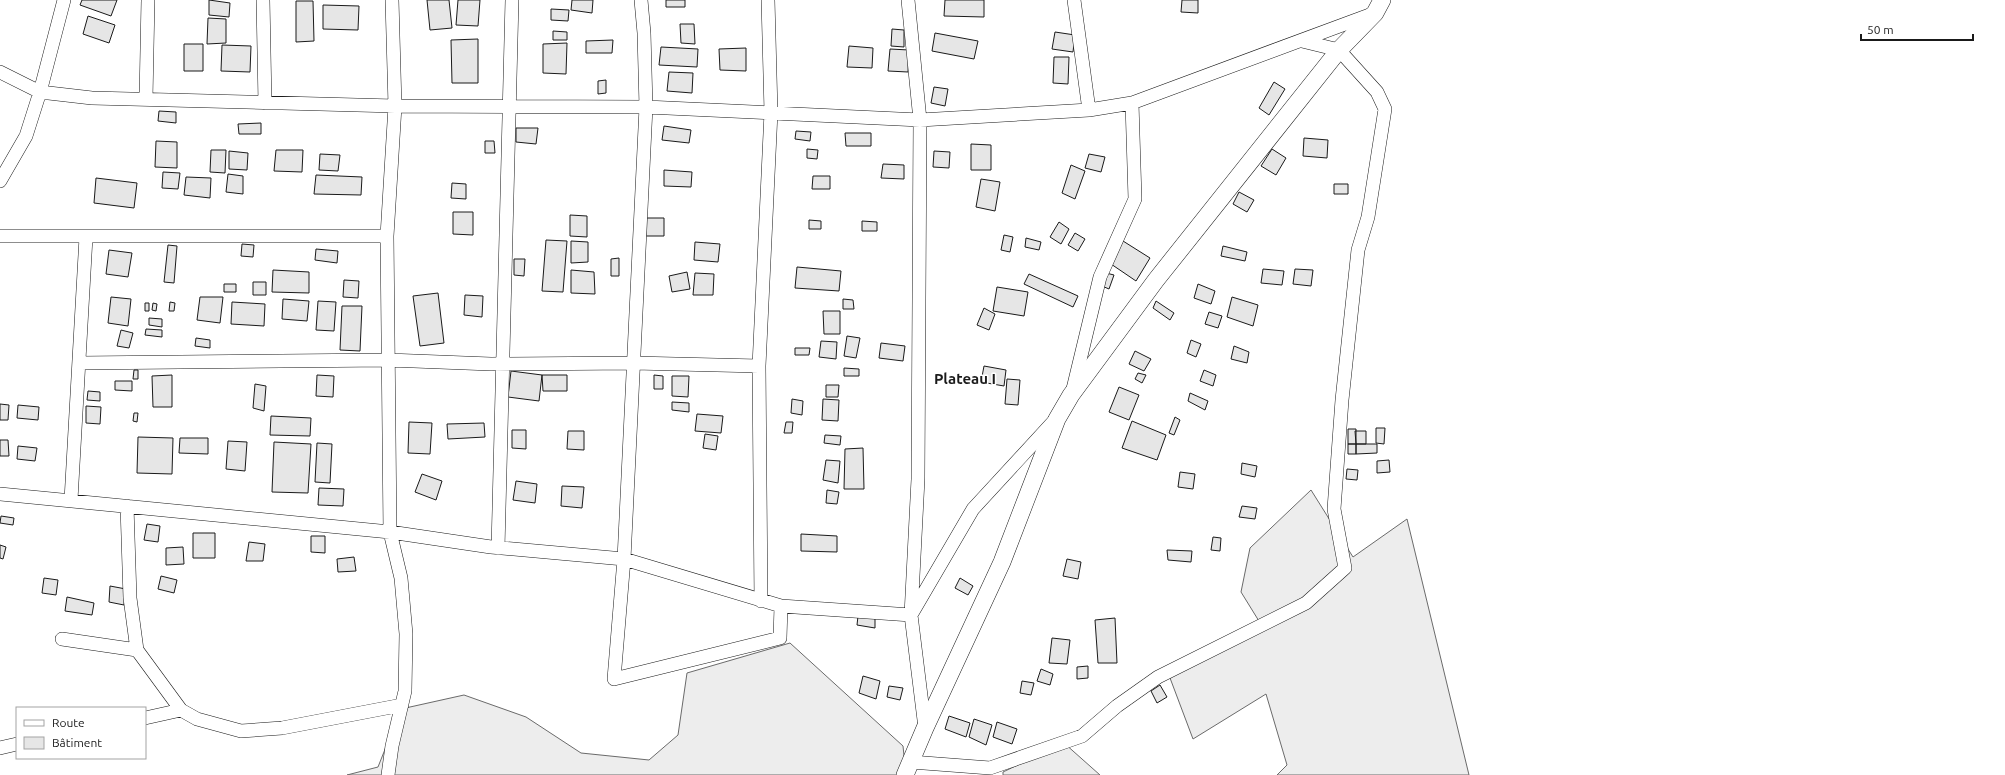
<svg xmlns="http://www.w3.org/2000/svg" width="2005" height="775" font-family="Ubuntu,sans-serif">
<rect width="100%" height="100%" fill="#fff"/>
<path fill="#ededed" stroke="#6a6a6a" d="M1311,490L1353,557L1407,519L1469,775H1277L1287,765L1266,694L1193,739L1167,670L1262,626L1241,592L1250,548Z
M790,643L903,746L906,775H347L378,767L401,709L464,695L526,717L581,753L649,760L678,735L687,673Z
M1064,743L1100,775H1003V772Z"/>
<path fill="#e6e6e6" stroke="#1a1a1a" d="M82,0H117L111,16L80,5Z
M209,0L230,3L229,17L209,15Z
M427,0H449L452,28L430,30Z
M458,0H480L478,26L456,25Z
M572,0H593L592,13L571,10Z
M666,0H685V7H666Z
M945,0H984V17L944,16Z
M1182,0H1198V13L1181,12Z
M296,1H313L314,41L296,42Z
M323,5L359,6L358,30L323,29Z
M551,9L569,10L568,21L551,20Z
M88,16L115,25L109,43L83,34Z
M208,18L226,19V43L207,44Z
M680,24H694L695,44L681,43Z
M892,29L904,30V47L891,46Z
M553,31L567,32V40H553Z
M1055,32L1075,35L1073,52L1052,49Z
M935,33L978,41L974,59L932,51Z
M478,39V83H452L451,40Z
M613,40L612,53H586V41Z
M567,43L566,74L543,73V44Z
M184,44H203V71H184Z
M222,45L251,46L250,72L221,71Z
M849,46L873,48L872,68L847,67Z
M661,47L698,49L697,67L659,65Z
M746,48V71L720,70L719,49Z
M890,49L909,50L908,72L888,71Z
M1054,57H1069L1068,84L1053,83Z
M669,72L693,73L692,93L667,91Z
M606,80V93L598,94V81Z
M1274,82L1285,89L1269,115L1259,108Z
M934,87L948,89L945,106L931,103Z
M159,111L176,112V123L158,121Z
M261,123V134H239L238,124Z
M664,126L691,130L689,143L662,140Z
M516,128H538L536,144L516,142Z
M796,131L811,132L810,141L795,139Z
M845,133H871V146H846Z
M1304,138L1328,140L1327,158L1303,156Z
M156,141L177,142V168L155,167Z
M485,141H494L495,153H485Z
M971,144L991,145V170H971Z
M807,149L818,150L817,159L807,158Z
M1272,149L1286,158L1276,175L1261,166Z
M211,150H226L225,173L210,172Z
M276,150H303L302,172L274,171Z
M229,151L248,153L247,170L229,169Z
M934,151L950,152L949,168L933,167Z
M320,154L340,155L338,171L319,170Z
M1089,154L1105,157L1101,172L1085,168Z
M883,164L904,165V179L881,178Z
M1071,165L1085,171L1075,199L1062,193Z
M664,170L692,172L691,187L664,186Z
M163,172L180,173L178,189L162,188Z
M228,174L243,176V194L226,192Z
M316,175L362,177L361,195L314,194Z
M813,176H830V189H812Z
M186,177L211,178L210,198L184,195Z
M96,178L137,183L134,208L94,203Z
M981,179L1000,182L995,211L976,207Z
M452,183L466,184V199L451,198Z
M1334,184H1348V194H1334Z
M1239,192L1254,200L1247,212L1233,204Z
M453,212H473V235L453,234Z
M570,215L587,216V237L570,236Z
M646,218H664V236H646Z
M809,220L821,221V229H809Z
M862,221L877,222V231H862Z
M1059,222L1069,229L1061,244L1050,237Z
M1075,233L1085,239L1078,251L1068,245Z
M1004,235L1013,237L1010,252L1001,250Z
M1026,238L1041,242L1039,250L1025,247Z
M546,240L567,241L563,292L542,291Z
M571,241L588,242V262L571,263Z
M1123,241L1150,258L1136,281L1111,264Z
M695,242L720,244L718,262L694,260Z
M242,244L254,245L253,257L241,256Z
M168,245L177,246L174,283L164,282Z
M1223,246L1247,252L1245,261L1221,256Z
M316,249L338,251L337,263L315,260Z
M109,250L132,253L128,277L106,274Z
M619,258V276H611V259Z
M514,259H525L524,276L514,275Z
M797,267L841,271L839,291L795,288Z
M1263,269L1284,271L1282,285L1261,283Z
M1295,269L1313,270L1311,286L1293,284Z
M273,270L309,272V293L272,292Z
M571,270L594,272L595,294L571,293Z
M687,272L690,289L672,292L669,276Z
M695,273L714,274L713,295H693Z
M1106,273L1114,275L1109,289L1102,286Z
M1029,274L1078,296L1073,307L1024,284Z
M344,280L359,281L358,298L343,297Z
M253,282H266V295H253Z
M224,284H236V292H224Z
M1198,284L1215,291L1211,304L1194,298Z
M997,287L1028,292L1024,316L993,311Z
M438,293L444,343L420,346L413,296Z
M465,295L483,296L482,317L464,315Z
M111,297L131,299L128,326L108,323Z
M200,297H223L220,323L197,320Z
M1232,297L1258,305L1253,326L1227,317Z
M283,299L309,301L307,321L282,319Z
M843,299L853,300L854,309H843Z
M318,301L336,302L334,331L316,330Z
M1156,301L1174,313L1170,320L1153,308Z
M170,302L175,303L174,311H169Z
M232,302L265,304L264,326L231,324Z
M145,303H149V311H145Z
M153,303L157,304L156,311L152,310Z
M342,306H362L360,351L340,350Z
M984,308L995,314L989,330L977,325Z
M823,311H840V334H824Z
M1209,312L1222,316L1218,328L1205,324Z
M149,318L162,319V327L149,325Z
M146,329L162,330V337L145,335Z
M121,330L133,333L129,348L117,346Z
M847,336L860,338L856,358L844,356Z
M196,338L210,340V348L195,346Z
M1191,340L1201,344L1196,357L1187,353Z
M821,341L837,342L836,359L819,357Z
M881,343L905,346L903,361L879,358Z
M1234,346L1249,352L1247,363L1231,359Z
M795,348H810L809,355H795Z
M1135,351L1151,359L1144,371L1129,364Z
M984,366L1006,370L1004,386L981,382Z
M844,368L859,369V376H844Z
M134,370H138V379H133Z
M1204,370L1216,375L1213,386L1200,381Z
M511,371L542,375L539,401L508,397Z
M1138,373L1146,375L1142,383L1135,379Z
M172,375V407H153L152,376Z
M317,375L334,376L333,397L316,396Z
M542,375H567V391H543Z
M654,375L663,376V389H654Z
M672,376H689L688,397L672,396Z
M1007,379L1020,380L1018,405L1005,404Z
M115,381H132V391L115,390Z
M255,384L266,386L264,411L253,408Z
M826,385H839L838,397H826Z
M1119,387L1139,395L1129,420L1109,412Z
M88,391L100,392V401L87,400Z
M1190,393L1208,401L1205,410L1188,401Z
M792,399L803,401L802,415L791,413Z
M823,399L839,400L838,421L822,420Z
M672,402L689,403V412L672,410Z
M0,404L9,405L8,420H0Z
M18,405L39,407L38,420L17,418Z
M86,406L101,407L100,424L86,423Z
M134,413H138L137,422L133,421Z
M697,414L723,416L721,433L695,431Z
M271,416L311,418L310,436L270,435Z
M1175,417L1180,420L1174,435L1169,433Z
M1132,421L1166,435L1157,460L1122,448Z
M409,422L432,423L430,454L408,453Z
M786,422H793L792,433H784Z
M484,423L485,437L448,439L447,424Z
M1376,428H1385L1384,444L1376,443Z
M1348,429H1356V444H1348Z
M512,430H526V449L512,448Z
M568,431H584V450L567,449Z
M1355,431H1366V444H1356Z
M705,434L718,436L716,450L703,448Z
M825,435L841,436L840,445L824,443Z
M138,437L173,438L172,474L137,473Z
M180,438H208V454L179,453Z
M0,440H8L9,456H0Z
M228,441L247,442L245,471L226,469Z
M274,442L311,444L308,493L272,492Z
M317,443L332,444L330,483L315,482Z
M1348,444H1356V454H1348Z
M1356,444H1377V453L1356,454Z
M18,446L37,448L35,461L17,459Z
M863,448L864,489H844L845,449Z
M826,460L840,461L838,483L823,480Z
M1389,460L1390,472L1377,473V461Z
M1242,463L1257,466L1255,477L1241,474Z
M1347,469L1358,470L1357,480L1346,479Z
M1180,472L1195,474L1193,489L1178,487Z
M422,474L442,481L436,500L415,492Z
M516,481L537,484L535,503L513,500Z
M562,486L584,487L582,508L561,506Z
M319,488L344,489L343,506L318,505Z
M827,490L839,492L837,504L826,503Z
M1242,506L1257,508L1255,519L1239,517Z
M1,516L14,518L13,525L0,523Z
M147,524L160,526L158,542L144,540Z
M193,533H215V558H193Z
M801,534L837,536V552L801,551Z
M311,536H325V553L311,552Z
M1213,537L1221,538L1220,551L1211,550Z
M249,542L265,544L263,561H246Z
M0,545L6,547L3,559L0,558Z
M183,547L184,564L166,565V548Z
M1167,550L1192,551L1191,562L1168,560Z
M354,557L356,571L338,572L337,559Z
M1067,559L1081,562L1078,579L1063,576Z
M161,576L177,580L174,593L158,589Z
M44,578L58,580L56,595L42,593Z
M960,578L973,586L968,595L955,588Z
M110,586L126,589L124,605L109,602Z
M67,597L94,603L92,615L65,611Z
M858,616L875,618V628L857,625Z
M1115,618L1117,663H1098L1095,620Z
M1052,638L1070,640L1067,664L1049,663Z
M1088,666V678L1077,679V667Z
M1041,669L1053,674L1050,685L1037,681Z
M863,676L880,681L876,699L859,693Z
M1022,681L1034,683L1031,695L1020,693Z
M1160,685L1167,697L1157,703L1151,691Z
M889,686L903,688L900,700L887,697Z
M949,716L970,723L966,737L945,729Z
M974,719L992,725L986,745L969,737Z
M997,722L1017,729L1012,744L993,737Z"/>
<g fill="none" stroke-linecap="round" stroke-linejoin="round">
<g stroke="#1a1a1a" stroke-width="14">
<path id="minor" d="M263,0L265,103
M641,0L644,33L646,107L624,559L614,679L780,638L781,606
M908,0L920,120L918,479L911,615L925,728
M1074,0L1089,110
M0,72L40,92L92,98L395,106L646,107L920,120L1089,110L1132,103L1372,14
M146,98L148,0
M0,181L26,136L40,92L64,0
M0,236H387
M79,363L388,360L491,364L634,363L759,366
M1073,389L1100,277L1135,199L1132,103
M0,494L390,532L491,547L624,559L781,606L911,615L973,509L1054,421
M71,500L86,237
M127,506L130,598L137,650L181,710L197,719L241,731L282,728L402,705
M498,548L512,0
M761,601L759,366L771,112L768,0
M62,639L137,650
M145,718L181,710
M0,748L17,744
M911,762L990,768L1082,736L1117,706L1158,677L1306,603L1345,568L1334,509L1342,400L1358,250L1368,217L1385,109L1377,92L1339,50L1302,41
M388,775L392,746L405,691L406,634L401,578L390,532L387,236L395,106L392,0"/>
</g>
<g stroke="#1a1a1a" stroke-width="18">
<path id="tertiary" d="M905,775L925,728L1002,562L1057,419L1071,395L1156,280L1339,50L1375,13L1382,0"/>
</g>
<use href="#minor" stroke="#fff" stroke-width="13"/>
<use href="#tertiary" stroke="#fff" stroke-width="17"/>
</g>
<g text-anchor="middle" stroke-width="3" stroke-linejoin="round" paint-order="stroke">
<g font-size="15" font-weight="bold" fill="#1a1a1a" stroke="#fff">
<text x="965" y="384">Plateau I</text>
</g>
</g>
<rect x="16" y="707" width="130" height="52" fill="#ffffff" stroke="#a3a3a3"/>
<rect x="24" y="720" width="20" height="6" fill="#ffffff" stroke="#a3a3a3"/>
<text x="52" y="727" font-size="12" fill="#1a1a1a">Route</text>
<rect x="24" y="737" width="20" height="12" fill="#e6e6e6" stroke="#a3a3a3"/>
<text x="52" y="747" font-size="12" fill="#1a1a1a">Bâtiment</text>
<path d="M1861 34v6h112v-6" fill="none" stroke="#1a1a1a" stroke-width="2"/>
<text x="1867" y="34" font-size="12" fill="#1a1a1a" stroke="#ffffff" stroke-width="3" paint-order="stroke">50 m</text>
</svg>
